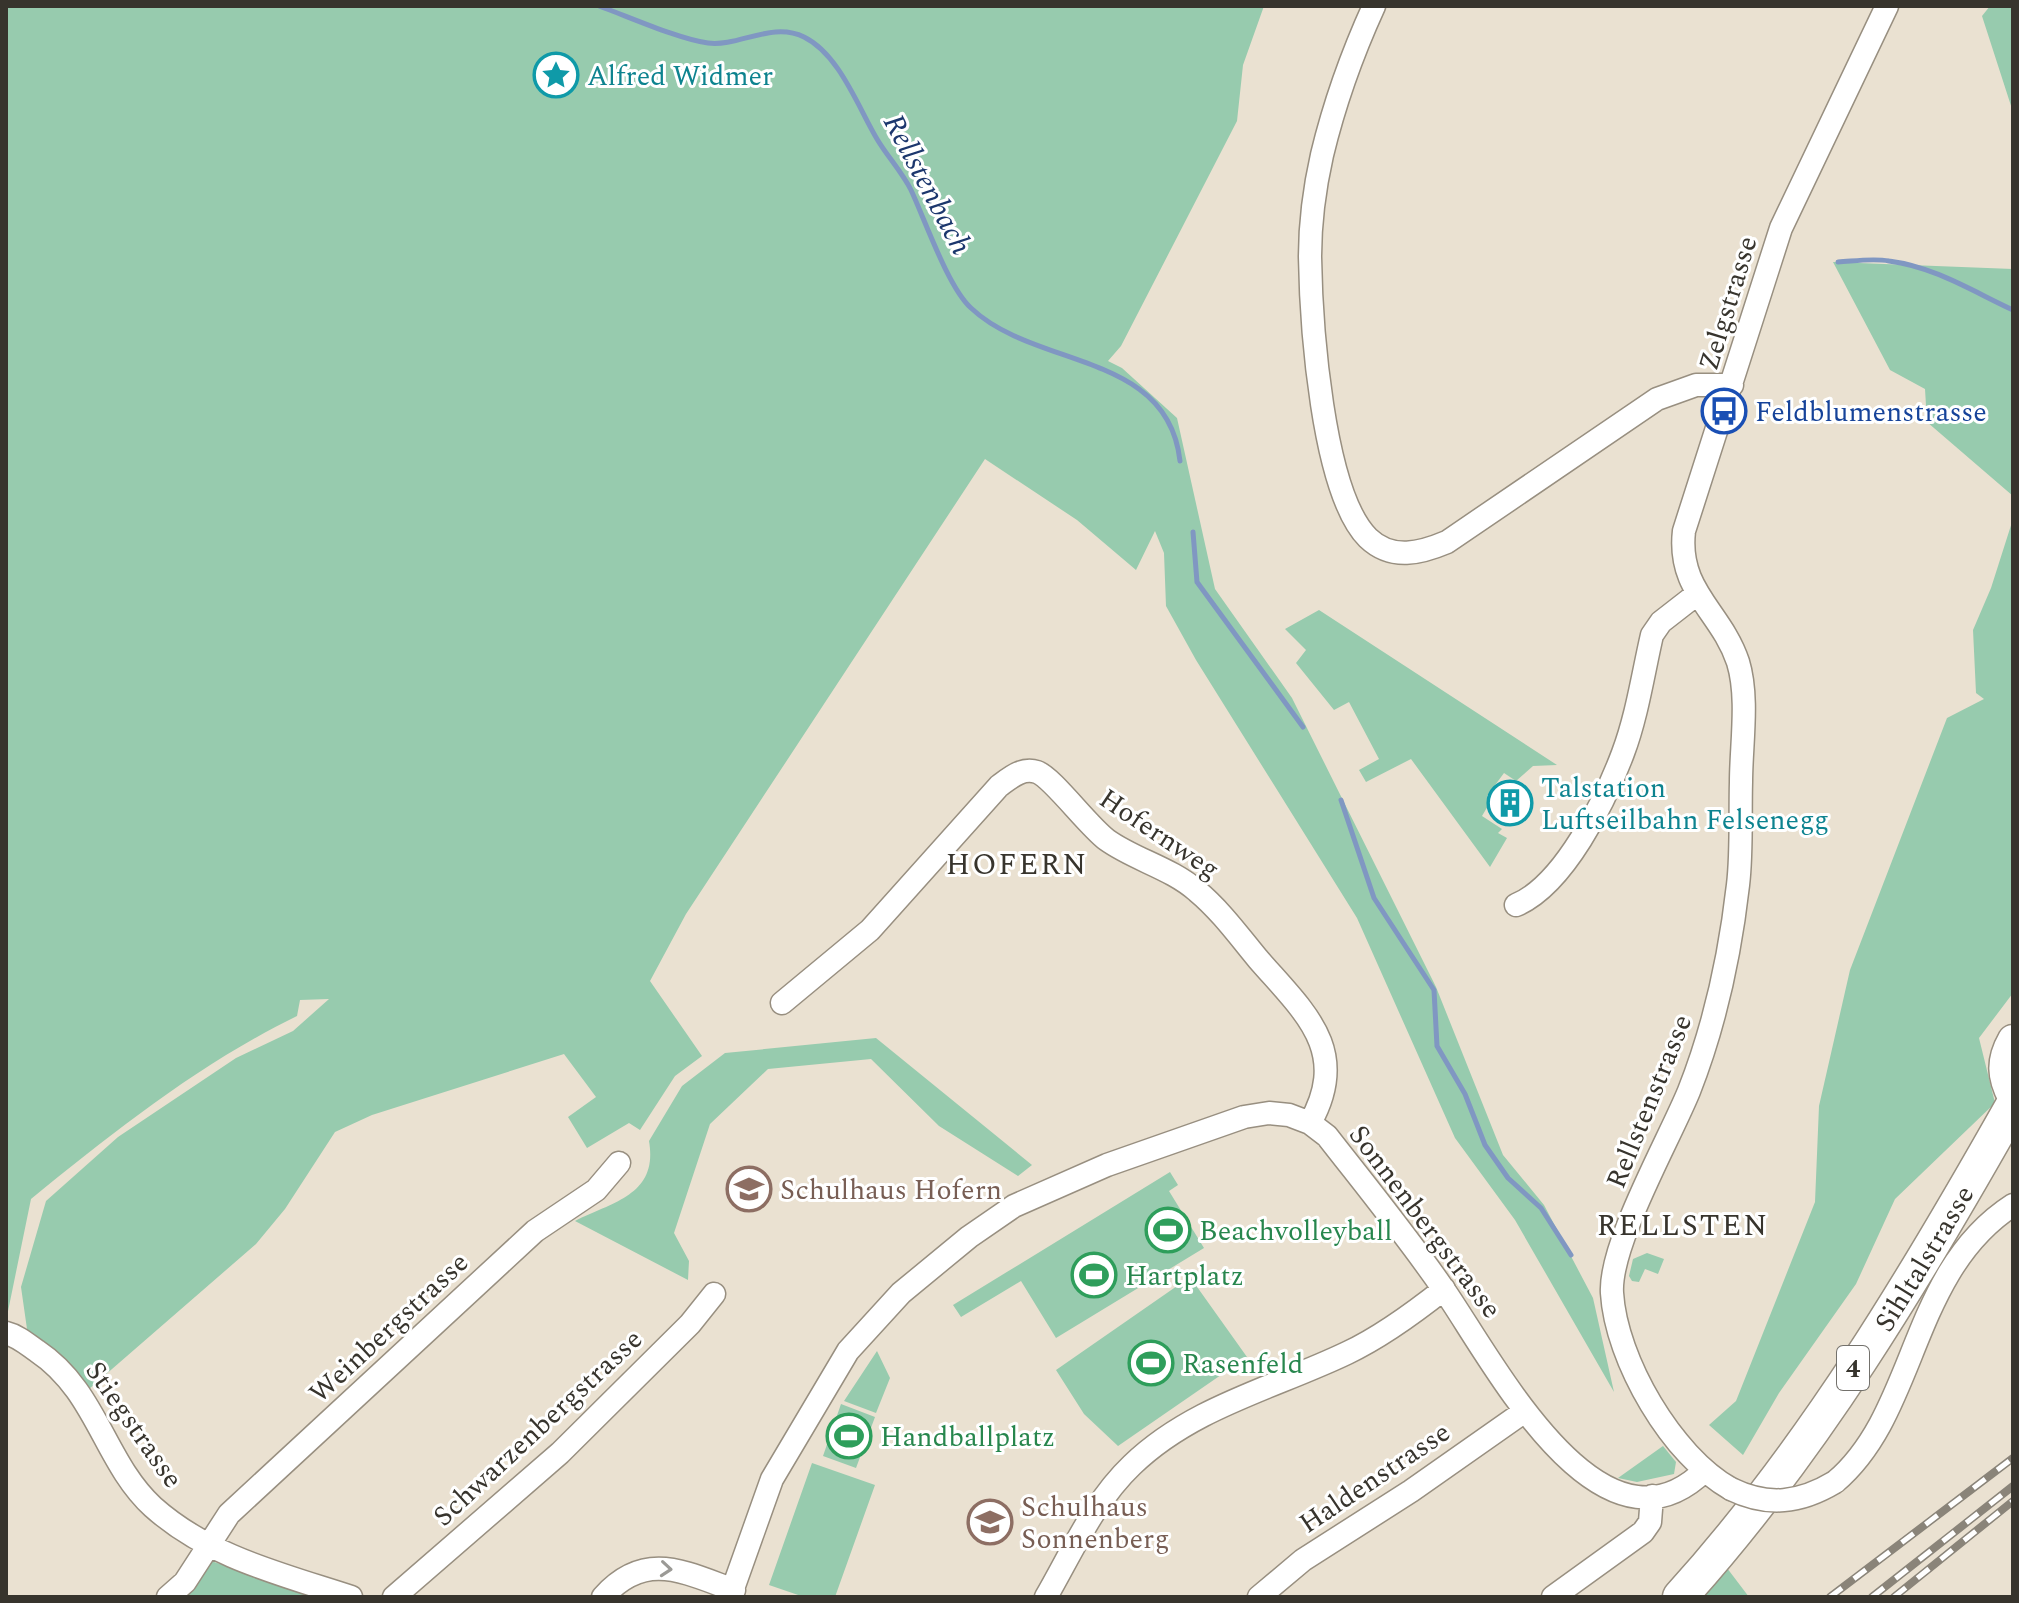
<svg xmlns="http://www.w3.org/2000/svg" width="2019" height="1603" font-family="Spectral,serif">
<rect width="100%" height="100%" fill="#eae1d1"/>
<path fill="#97cbae" d="M6,6H1264L1243,65L1237,121L1121,346L1108,361L1122,368L1177,418L1215,589L1292,698L1436,987L1503,1155L1544,1205L1593,1298L1614,1392L1515,1220L1455,1138L1357,918L1196,660L1166,606L1164,553L1155,531L1136,570L1077,520L985,459L686,914L650,981L702,1056L675,1076L640,1130L629,1123L587,1148L568,1117L596,1097L564,1054L372,1115L335,1132L285,1209L256,1244L89,1389L28,1336L21,1287L46,1201L118,1137L236,1058L293,1031L329,999L300,1000L297,1016C199,1064 115,1131 31,1199L6,1321Z
M1990,6H2013V112L1982,16Z
M1833,262L2013,269V496L1927,422L1925,389L1890,370Z
M2013,519V993L1979,1038L1995,1103L1895,1199L1856,1284L1779,1393L1743,1455L1709,1425L1736,1401L1815,1202L1819,1106L1850,970L1947,718L1984,699L1976,693L1973,630L1991,588Z
M1319,610L1557,765L1533,766L1516,781L1504,773L1487,796L1492,799L1482,816L1502,829L1498,833L1507,838L1490,867L1411,759L1366,782L1359,770L1379,759L1349,702L1334,710L1296,663L1306,650L1285,629Z
M876,1038L1032,1165L1018,1176L939,1126L871,1059L768,1069L710,1124L674,1233L689,1261L688,1280L575,1221C616,1201 658,1194 649,1141L682,1086L725,1053Z
M1170,1172L1178,1185L1169,1191L1204,1248L1056,1338L1021,1281L961,1317L953,1305Z
M1647,1253L1664,1259L1658,1274L1645,1269L1639,1282L1632,1281L1629,1276L1633,1259Z
M1190,1277L1247,1357L1118,1446L1084,1414L1056,1370Z
M877,1351L890,1378L876,1413L844,1401Z
M841,1404L875,1417L856,1468L823,1456Z
M1663,1446L1676,1462L1674,1474L1637,1482L1618,1478Z
M812,1463L875,1485L835,1597H804L769,1585Z
M208,1560L321,1597H177Z
M1727,1568L1749,1597H1702Z"/>
<g fill="none" stroke-linecap="round" stroke-linejoin="round">
<path stroke="#8097c2" stroke-width="5" d="M599,6C627,16 681,40 708,43C739,47 772,21 804,37C839,54 858,107 877,139C887,156 902,172 911,190C925,220 948,287 971,308C1035,369 1168,351 1180,461
M1838,262C1855,261 1873,258 1889,261C1935,267 1972,291 2013,310
M1193,532L1197,582L1303,727
M1341,800L1374,898L1434,990L1437,1046L1465,1094L1485,1145L1508,1178L1541,1208L1571,1255"/>
<g stroke="#988f80" stroke-width="25">
<path id="street" d="M1374,6C1353,52 1334,105 1322,155C1315,186 1310,225 1310,257C1311,322 1322,492 1368,538C1392,561 1421,553 1447,542L1657,399L1696,385H1732
M1516,905C1564,885 1605,801 1623,753C1637,716 1643,674 1652,635L1661,622L1697,594
M782,1003L870,930L999,786C1010,778 1022,767 1037,772C1052,777 1088,826 1107,840C1135,860 1171,868 1197,891C1220,910 1239,936 1258,959C1304,1012 1351,1050 1310,1123
M6,1333C18,1336 27,1344 37,1351C97,1391 104,1462 153,1507C209,1557 281,1574 351,1597
M1835,1482C1918,1412 1909,1272 2013,1205
M1731,1489C1672,1456 1616,1360 1612,1293C1609,1245 1669,1140 1689,1091C1715,1025 1730,955 1738,885C1742,852 1740,816 1741,782C1741,745 1749,698 1738,662C1721,611 1677,591 1684,531L1781,228L1887,6
M168,1597L185,1582L229,1514L535,1231L596,1190L619,1163
M394,1597L560,1453L690,1324L714,1294
M603,1597C645,1550 684,1572 734,1590
M730,1597L772,1479L848,1351L901,1293L969,1237L1014,1206L1107,1165L1244,1117L1269,1113L1289,1115L1310,1123L1327,1136C1366,1186 1406,1235 1442,1287C1489,1353 1599,1573 1704,1471
M1046,1597C1072,1552 1094,1501 1132,1465C1192,1407 1274,1388 1347,1353C1381,1337 1415,1312 1444,1289
M1259,1597L1303,1560L1411,1491L1525,1411
M1553,1597L1643,1532L1650,1522L1652,1496"/>
</g>
<g stroke="#988f80" stroke-width="33">
<path id="secondary" d="M2013,1040C2001,1061 2002,1076 2013,1097"/>
</g>
<g stroke="#988f80" stroke-width="37">
<g id="primary">
<path id="s1" d="M1680,1597C1813,1450 1916,1277 2013,1105"/>
</g>
</g>
<use href="#street" stroke="#fff" stroke-width="22"/>
<use href="#secondary" stroke="#fff" stroke-width="30"/>
<use href="#primary" stroke="#fff" stroke-width="34"/>
<g stroke="#8a8479" stroke-width="8">
<path id="rail" d="M1830,1597L2013,1458
M1872,1597L2013,1486
M1894,1597L2013,1501"/>
</g>
<use href="#rail" stroke="#fff" stroke-width="5" stroke-dasharray="15" stroke-linecap="butt"/>
<g stroke="#988f80" stroke-width="25" stroke-linecap="butt">
<path id="street-bridge" d="M1731,1489C1768,1507 1800,1503 1835,1482"/>
</g>
<use href="#street-bridge" stroke="#fff" stroke-width="22"/>
</g>
<defs><path id="oneway-chevron" d="M-2-3.5L2.5 0L-2 3.5" fill="none" stroke-width="1.6" stroke-linecap="round" stroke-linejoin="round" transform="scale(2)"/></defs>
<use stroke="#9b9a96" href="#oneway-chevron" transform="translate(666 1569) rotate(5)"/>
<defs>
<g id="sight-ring" transform="scale(2.3)"><circle r="9.5" fill="#fff" stroke="#0f9aa8" stroke-width="1.5"/><path d="M0-6L1.8-2.2L6-1.7L2.9 1.2L3.7 5.4L0 3.3L-3.7 5.4L-2.9 1.2L-6-1.7L-1.8-2.2Z" fill="#0f9aa8"/></g>
<g id="bus-ring" transform="scale(2.3)"><circle r="9.5" fill="#fff" stroke="#1a4fb4" stroke-width="1.5"/><path d="M-5-6H5V4H4V6H2V4H-2V6H-4V4H-5ZM-3.5-4V0h7V-4ZM-3.5 1.2v1.5H-2V1.2ZM2 1.2v1.5H3.5V1.2Z" fill="#1a4fb4"/></g>
<g id="building-ring" transform="scale(2.3)"><circle r="9.5" fill="#fff" stroke="#0f9aa8" stroke-width="1.5"/><path d="M-4-6H4V6H1V3H-1V6H-4ZM-2.5-4.3h1.7v1.8h-1.7ZM.8-4.3h1.7v1.8H.8ZM-2.5-1h1.7V.8h-1.7ZM.8-1h1.7V.8H.8Z" fill="#0f9aa8"/></g>
<g id="school-ring" transform="scale(2.3)"><circle r="9.5" fill="#fff" stroke="#8d6e63" stroke-width="1.5"/><path d="M0-5L7-2L0 1L-7-2ZM-4 1L0 2.5L4 1V4Q0 6-4 4Z" fill="#8d6e63"/></g>
<g id="stadium-ring" transform="scale(2.3)"><circle r="9.5" fill="#fff" stroke="#2e9e5b" stroke-width="1.5"/><path d="M0-5a6.5 5 0 1 0 0 10a6.5 5 0 1 0 0-10ZM-3.5-1.8h7v3.6h-7Z" fill="#2e9e5b"/></g>
</defs>
<g fill-rule="evenodd">
<use href="#sight-ring" x="556" y="75"/>
<use href="#bus-ring" x="1724" y="411"/>
<use href="#building-ring" x="1510" y="803"/>
<use href="#school-ring" x="749" y="1189"/>
<use href="#stadium-ring" x="1168" y="1230"/>
<use href="#stadium-ring" x="1094" y="1275"/>
<use href="#stadium-ring" x="1151" y="1363"/>
<use href="#stadium-ring" x="849" y="1436"/>
<use href="#school-ring" x="990" y="1522"/>
</g>
<g text-anchor="middle" stroke-width="6" stroke-linejoin="round" paint-order="stroke">
<rect fill="#fff" stroke="#73716c" stroke-width="2" x="1837" y="1346" width="32" height="44" rx="6"/>
<g font-size="26" font-weight="bold" fill="#37342d">
<text x="1853" y="1377">4</text>
</g>
<g font-size="28" fill="#0d838f" stroke="#fff" text-anchor="start">
<text x="587" y="85">Alfred Widmer</text>
<text x="1541" y="797">Talstation<tspan x="1541" dy="32">Luftseilbahn Felsenegg</tspan></text>
</g>
<g font-size="28" fill="#37342d" stroke="#fff">
<text transform="translate(1727 303) rotate(-73)" y="10">Zelgstrasse</text>
<text transform="translate(1160 833) rotate(34)" y="10">Hofernweg</text>
<text transform="translate(1648 1101) rotate(-68)" y="10">Rellstenstrasse</text>
<text transform="translate(1426 1221) rotate(53)" y="10">Sonnenbergstrasse</text>
<text dy="10" stroke="none"><textPath href="#s1" startOffset="418">Sihltalstrasse</textPath></text>
<text transform="translate(388 1327) rotate(-43)" y="10">Weinbergstrasse</text>
<text transform="translate(135 1424) rotate(55)" y="10">Stiegstrasse</text>
<text transform="translate(537 1427) rotate(-43)" y="10">Schwarzenbergstrasse</text>
<text transform="translate(1374 1477) rotate(-34)" y="10">Haldenstrasse</text>
</g>
<g font-size="28" fill="#164399" stroke="#fff" text-anchor="start">
<text x="1755" y="421">Feldblumenstrasse</text>
</g>
<g font-size="28" fill="#785e54" stroke="#fff" text-anchor="start">
<text x="780" y="1199">Schulhaus Hofern</text>
<text x="1021" y="1516">Schulhaus<tspan x="1021" dy="32">Sonnenberg</tspan></text>
</g>
<g font-size="28" fill="#27864d" stroke="#fff" text-anchor="start">
<text x="1199" y="1240">Beachvolleyball</text>
<text x="1125" y="1285">Hartplatz</text>
<text x="1182" y="1373">Rasenfeld</text>
<text x="880" y="1446">Handballplatz</text>
</g>
<g font-size="30" font-style="italic" fill="#1c376d" stroke="#fff">
<text transform="translate(928 184) rotate(62)" y="10">Rellstenbach</text>
</g>
<g font-size="30" letter-spacing="2" fill="#37342d" stroke="#fff">
<text x="1017" y="874">HOFERN</text>
<text x="1683" y="1235">RELLSTEN</text>
</g>
</g>
<rect width="2019" height="1603" fill="none" stroke="#37342d" stroke-width="16"/>
</svg>
